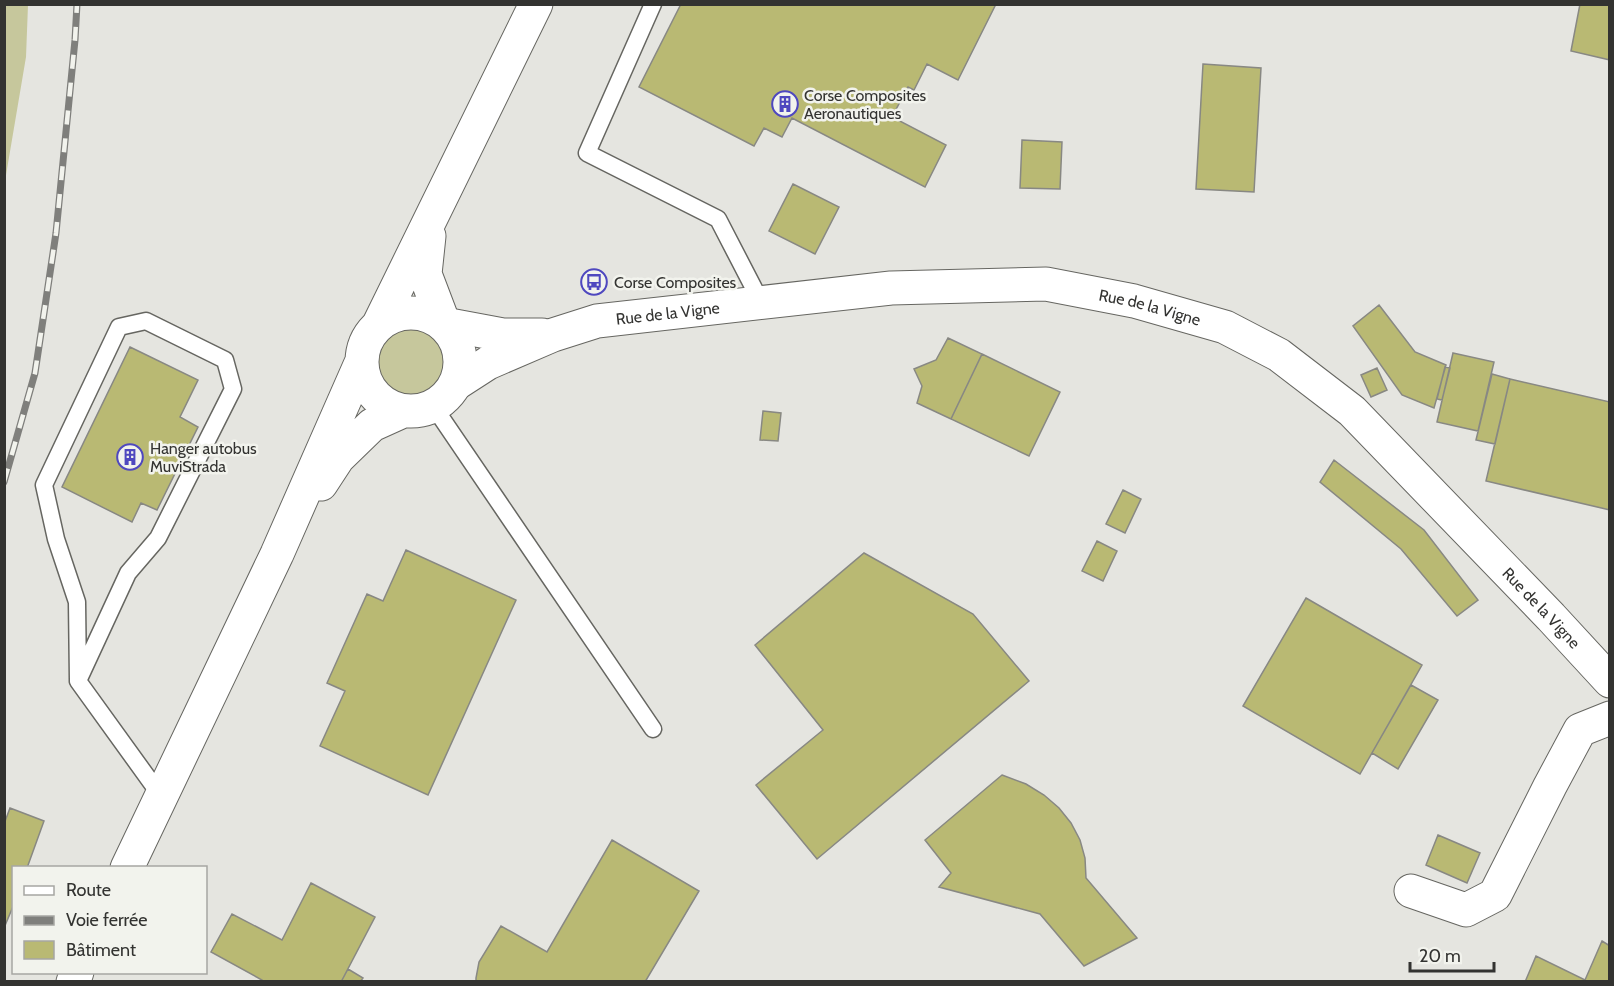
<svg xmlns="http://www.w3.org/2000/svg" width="1614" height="986" font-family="Cabin,sans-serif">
<rect width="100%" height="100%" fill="#e5e5e0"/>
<path fill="#c6c79c" d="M5,4L28,5L26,57L5,181Z
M373 359a40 40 0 1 1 80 0a40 40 0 1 1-80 0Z"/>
<path fill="#b9b973" stroke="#888883" stroke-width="1.5" d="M681,4H996L958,80L927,64L914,90L908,87L892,117L946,145L925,187L792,118L782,137L764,128L754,146L639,87Z
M1580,4H1610V60L1571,51Z
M1203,64L1261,68L1254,192L1196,189Z
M1022,140L1062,142L1060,189L1020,188Z
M793,184L839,207L815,254L769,231Z
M1379,305L1415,352L1446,365L1434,408L1402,395L1353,326Z
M948,338L982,354L951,419L917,403L922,386L914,369L936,360Z
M130,347L198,380L180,417L198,427L157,510L141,503L132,522L62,487Z
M1453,353L1494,362L1478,431L1437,422Z
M982,354L1060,392L1029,456L951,419Z
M1445,367L1450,368L1442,400L1437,399Z
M1377,368L1387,390L1371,397L1361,375Z
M1492,374L1510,379L1495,444L1476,440Z
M1510,379L1610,402V510L1486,481Z
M763,411L781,413L778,441L760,440Z
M1334,460L1424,530L1478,600L1457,616L1401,549L1320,482Z
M1123,490L1141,499L1125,533L1106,524Z
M1097,541L1117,551L1103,581L1082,571Z
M406,550L516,600L428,795L320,746L345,691L327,683L367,594L383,601Z
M864,553L973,614L1029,681L817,859L756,785L823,730L755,645Z
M1306,598L1422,665L1360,774L1243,706Z
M1411,685L1438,700L1398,769L1372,753Z
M1002,775L1026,784L1044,795L1059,808L1071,823L1080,840L1085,858L1086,878L1137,938L1084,966L1040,914L939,887L951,873L925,840Z
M10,808L44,821L27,868H14V904L4,928V824Z
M1438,835L1480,853L1467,883L1426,865Z
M612,840L699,891L645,982H476V978L479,962L501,926L547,952Z
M311,883L375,917L341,982H261L262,980L211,952L232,914L282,940Z
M1602,941L1610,946V982H1525L1536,956L1585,980Z
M348,969L363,978L360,982H341Z"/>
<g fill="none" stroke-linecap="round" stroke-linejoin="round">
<g stroke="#666661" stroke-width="19">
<path id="service" d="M653,4L587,153L718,219L761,302
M434,407L653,729
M78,681L128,573L158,538L233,389L225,360L146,321L119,327L44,485L56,539L77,602L78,681L161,796"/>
</g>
<g stroke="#666661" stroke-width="35">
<g id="minor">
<path d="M444,324L503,335H542"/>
<path id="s1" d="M457,383L488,363L553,335L597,321L891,288L1046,284L1134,301L1225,327L1279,355L1352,411L1551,617L1610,681"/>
<path d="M1411,891L1466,910L1495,895L1550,786L1580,730L1610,718"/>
</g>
</g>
<g stroke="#666661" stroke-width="35">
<path id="secondary" d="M429,236L425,274L444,324
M362 362a49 49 0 1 1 98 0a49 49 0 1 1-98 0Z
M379,324L536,4
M321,484L338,458L372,425L403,411
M127,868L277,554L361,363
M73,982L77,972"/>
</g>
<use href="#service" stroke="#fff" stroke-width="16"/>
<use href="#minor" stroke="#fff" stroke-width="33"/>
<use href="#secondary" stroke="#fff" stroke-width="33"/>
<g stroke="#7f7f7c" stroke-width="7">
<path id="rail" d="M4,482L35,373L56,233L75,40L77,4"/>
</g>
<use href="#rail" stroke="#f2f3ed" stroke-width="4.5" stroke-dasharray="14" stroke-linecap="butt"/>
</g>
<defs>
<g id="building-ring" transform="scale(1.35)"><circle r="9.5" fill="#f2f3ed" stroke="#4f48bf" stroke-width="1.5"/><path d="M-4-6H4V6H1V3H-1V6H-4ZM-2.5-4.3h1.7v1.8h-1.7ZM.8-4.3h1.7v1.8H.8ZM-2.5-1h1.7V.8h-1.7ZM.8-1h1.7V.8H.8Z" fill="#4f48bf"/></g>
<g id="bus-ring" transform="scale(1.35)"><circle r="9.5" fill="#f2f3ed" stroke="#4f48bf" stroke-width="1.5"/><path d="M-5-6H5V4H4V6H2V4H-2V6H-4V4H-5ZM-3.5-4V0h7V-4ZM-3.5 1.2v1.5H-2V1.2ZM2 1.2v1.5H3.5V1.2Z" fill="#4f48bf"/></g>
</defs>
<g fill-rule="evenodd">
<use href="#building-ring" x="785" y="104"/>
<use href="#bus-ring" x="594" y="282"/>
<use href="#building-ring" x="130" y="457"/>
</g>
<g text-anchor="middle" stroke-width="5" stroke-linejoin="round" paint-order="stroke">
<g font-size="16" fill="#333331" stroke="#f2f3ed" text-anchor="start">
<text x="804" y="101">Corse Composites<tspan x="804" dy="18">Aeronautiques</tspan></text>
<text x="614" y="288">Corse Composites</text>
<text x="150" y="454">Hanger autobus<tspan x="150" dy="18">MuviStrada</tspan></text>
</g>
<g font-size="16" fill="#333331" stroke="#f2f3ed">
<text dy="6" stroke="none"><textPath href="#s1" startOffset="711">Rue de la Vigne</textPath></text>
<text dy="6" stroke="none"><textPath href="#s1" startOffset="225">Rue de la Vigne</textPath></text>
<text dy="6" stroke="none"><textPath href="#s1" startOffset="1215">Rue de la Vigne</textPath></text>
</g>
</g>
<rect width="1614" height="986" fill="none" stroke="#333331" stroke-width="12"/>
<rect x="12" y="866" width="195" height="108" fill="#f2f3ed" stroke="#a6a6a2" stroke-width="1.5"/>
<rect x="24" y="886" width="30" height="9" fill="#ffffff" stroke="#a6a6a2" stroke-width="1.5"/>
<text x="66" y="896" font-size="18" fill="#333331">Route</text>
<rect x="24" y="916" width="30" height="9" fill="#7f7f7c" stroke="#a6a6a2" stroke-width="1.5"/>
<text x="66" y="926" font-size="18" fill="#333331">Voie ferrée</text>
<rect x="24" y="941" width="30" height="18" fill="#b9b973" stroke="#a6a6a2" stroke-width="1.5"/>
<text x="66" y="956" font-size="18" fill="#333331">Bâtiment</text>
<path d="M1410 962v9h84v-9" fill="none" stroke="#333331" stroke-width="3"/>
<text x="1419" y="962" font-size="18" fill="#333331" stroke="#f2f3ed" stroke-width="4.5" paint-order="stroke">20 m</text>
</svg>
